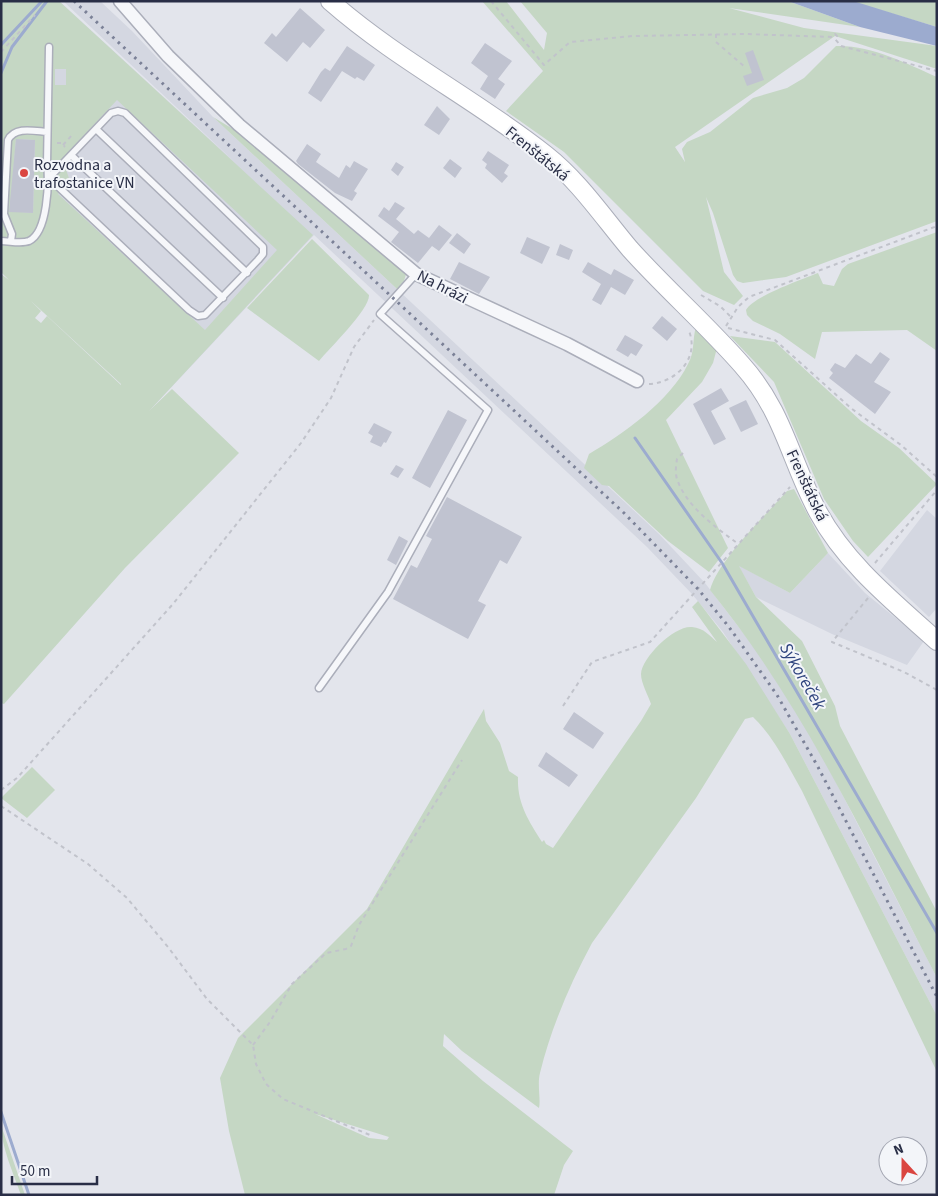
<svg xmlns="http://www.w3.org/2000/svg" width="938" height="1196" font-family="'Source Sans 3',sans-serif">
<rect width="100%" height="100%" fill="#e3e5ec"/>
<path fill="#d4d7e1" d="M59,1L240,167L63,1H100L132,31L213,117L659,534L705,583L760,655L805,725L826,763L937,978V1016L790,734L723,632L692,594L647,547L314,235L150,410L1,272V60Z
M927,510L937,519V608L929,617L880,571Z
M828,553L865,593L924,641L907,665L832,634L756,597L738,565L790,593Z"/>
<path fill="#c5d7c4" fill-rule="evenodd" d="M1,1H59L313,235L149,411L172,389L239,453L125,568L4,704L1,703V274L9,280L1,272ZM55,69H66V85H55ZM117,100L277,250L205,330L58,194L70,181L65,167L59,162ZM16,139L35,140L33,213L10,211ZM31,301L121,384V385L47,316L41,323L35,318L41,311Z
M482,1H506L544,50L547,33L520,1H788L860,27L729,8L804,28L937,46V69L835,36L675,147L685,162L682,149L687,142L710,132L753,98L787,88L804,78L836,46C872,45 905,63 937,77V221L786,277L743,283L737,281L733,275L713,213L706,197L724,272L743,296L734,305L703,291L564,152L506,111L543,71Z
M853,1H937V27L860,4Z
M213,117L263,147L407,271L404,281L397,289Z
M937,232V351L907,330L822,332L815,359L780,334L753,321L747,315L746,310C752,297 803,279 818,273L823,284L834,286L842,269L848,264Z
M312,239L369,295C370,309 329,349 319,361L247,308Z
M696,327L717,348L713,363L702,382L666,420L728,548L709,572L668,541L609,486L602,485L584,468L589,454C623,434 670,401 688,364C695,352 692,340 696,327Z
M730,336L775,342L861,421L899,448L937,484L868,557L853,541L824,499L774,382Z
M794,489L828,553L790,593L739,566L756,597L802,641L835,706L840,726L937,912V978C868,845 805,707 710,590C719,559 765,516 787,491Z
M698,601L746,664L790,734L937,1016V1072L802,791C787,764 773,736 753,717L745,719L696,798L592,943C570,984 551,1028 540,1073C537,1084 541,1100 539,1108L462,1051L444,1034L443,1046L483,1081L573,1151L564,1165L554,1195H245L229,1131L220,1078L238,1038L367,909L484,709L486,721L500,743L509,771L518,777C517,803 528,820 542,842L544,840L546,844L553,848L641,721L651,704C648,695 641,683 641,674C642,657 675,625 692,627C704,628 710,636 717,642L692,607ZM315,1114L389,1137L387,1140L369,1138Z
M32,767L55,790L27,818L1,798Z
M1,1125L25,1195H21C14,1175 1,1146 1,1125Z"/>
<path fill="#9cabcf" d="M788,1H853L937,27V46L860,27Z"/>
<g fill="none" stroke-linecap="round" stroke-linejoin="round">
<path stroke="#9cabcf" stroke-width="3" d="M1,45L42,1
M1,73L12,47L47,1
M635,438L722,563L937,933
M1,1112L29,1195"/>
</g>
<path fill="#c0c3d0" d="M300,8L325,30L310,48L303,42L287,62L264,43L272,33L276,37Z
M485,43L512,61L498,79L505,84L495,99L480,89L488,76L471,63Z
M347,46L375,65L364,81L357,77L355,79L342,71L321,102L308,93L321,72L325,68L330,71Z
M753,50L764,80L747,86L743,76L752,73L745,53Z
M437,106L450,119L439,135L424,125Z
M16,139L35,140L33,213L9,212Z
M307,144L321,154L316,162L339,178L346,165L350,168L354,161L368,169L354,191L357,193L352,201L335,193L298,164L296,161Z
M488,151L509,165L504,173L508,176L502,183L485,168L487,164L482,160Z
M450,159L462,168L455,178L443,168Z
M396,162L404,167L398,176L391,170Z
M395,202L405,208L396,219L414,234L418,230L429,238L439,225L452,235L439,251L432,246L418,263L391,242L399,232L378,216L384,207L389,211Z
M457,233L471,244L464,254L449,243Z
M527,237L550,247L542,264L520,253Z
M560,244L573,250L569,260L556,255Z
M459,262L490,277L479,294L450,279Z
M588,262L611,275L614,269L634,280L625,295L611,287L601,305L592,300L601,284L582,272Z
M662,316L677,329L667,341L652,328Z
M625,335L643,345L636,356L631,353L628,357L616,350Z
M880,352L890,359L874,382L891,392L875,414L829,378L833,373L830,370L835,363L845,368L856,354L871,364Z
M721,388L729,401L711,411L726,439L714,445L693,404Z
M746,400L758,424L741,432L729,408Z
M448,410L467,420L430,488L412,478Z
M374,423L392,432L386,443L384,442L381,447L370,442L373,436L368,433Z
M396,465L404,469L398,478L390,474Z
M447,497L522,537L507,564L500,560L478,601L486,605L468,639L393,599L411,565L417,568L432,539L426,536Z
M399,536L408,541L396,565L387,560Z
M574,712L604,733L593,749L563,729Z
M546,752L578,775L569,787L538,766Z"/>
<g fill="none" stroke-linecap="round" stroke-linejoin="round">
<g stroke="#abaeba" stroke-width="9">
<path id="service" d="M118,111L125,113L263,247V254L258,260L205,315L198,316L189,310L49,178L111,113Z
M96,129L247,273
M71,155L223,298
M1,241C10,241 21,244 29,241C48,232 49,182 47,164L49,47
M11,241L12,234L4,214L8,140C15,126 34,131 47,132
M319,688L388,592L488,410L380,314L416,274"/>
</g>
<g stroke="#abaeba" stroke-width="15">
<path id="minor" d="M120,1L168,56L239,125L416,274L567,344L637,381"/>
</g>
<g stroke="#abaeba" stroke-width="20">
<path id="secondary" d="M330,1C397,60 477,100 546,155C579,181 603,217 630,249C666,289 707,325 742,365C784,412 790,460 818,512C846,564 894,602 937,641"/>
</g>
<path stroke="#c1c3cb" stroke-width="2" stroke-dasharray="4 4" stroke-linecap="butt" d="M491,1L544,65L570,42L633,36L745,34L832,37L835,34L837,36L835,39L841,46L937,71
M716,34V42L745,67
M1,52L35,15
M57,143H61L65,147
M63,145L73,134
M701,295L720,306L731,317
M726,326L738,307L749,297L937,226
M728,328L775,340L852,409L901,445L937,477
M649,384C675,383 700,359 689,331
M683,453L677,459C676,465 675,473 677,479C686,506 715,527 737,543
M875,563L937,490
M868,598L832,642L904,672L937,690
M563,706L592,662L650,642L790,487
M1,790L17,778L173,604L301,443L331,398L354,347L374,320
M1,806L88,864L127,898L168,947L207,999L253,1045L256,1064L266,1084L283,1099L370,1135
M253,1045L270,1022L292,984L326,953L346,949L351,946L359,925L462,760"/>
<use href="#service" stroke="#f6f7fa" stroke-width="6"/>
<use href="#minor" stroke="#f6f7fa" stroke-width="12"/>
<use href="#secondary" stroke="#fff" stroke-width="18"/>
<path stroke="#7b8197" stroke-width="3" stroke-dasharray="2.5 5" stroke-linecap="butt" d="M74,1L624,513L698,589L729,627L777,695L818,767L937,997"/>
</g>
<circle fill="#da4540" stroke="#f3f5f9" stroke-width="2" cx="24" cy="173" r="5"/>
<g text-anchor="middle" stroke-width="4" stroke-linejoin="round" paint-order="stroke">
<g font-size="16" fill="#292e46" stroke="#f3f5f9">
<text transform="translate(538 153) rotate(39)" y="6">Frenštátská</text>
<text transform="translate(443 286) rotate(27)" y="6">Na hrázi</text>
<text transform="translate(808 485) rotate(65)" y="6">Frenštátská</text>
</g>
<g font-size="16" fill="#292e46" stroke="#f3f5f9" text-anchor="start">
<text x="34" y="170">Rozvodna a<tspan x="34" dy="18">trafostanice VN</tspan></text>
</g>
<g font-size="18" font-style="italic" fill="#2f447e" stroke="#f3f5f9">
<text transform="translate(803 676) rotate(60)" y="6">Sýkoreček</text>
</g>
</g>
<rect width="938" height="1196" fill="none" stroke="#292e46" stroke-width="5"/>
<g transform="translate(903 1161) rotate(339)"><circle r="24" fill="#f3f5f9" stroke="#a2a5b1"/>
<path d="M0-4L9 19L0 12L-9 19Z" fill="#da4540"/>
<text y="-8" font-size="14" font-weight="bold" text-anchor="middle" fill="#292e46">N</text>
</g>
<path d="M12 1176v8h85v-8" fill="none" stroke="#292e46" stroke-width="2.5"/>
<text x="20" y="1176" font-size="15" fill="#292e46" stroke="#f3f5f9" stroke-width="4" paint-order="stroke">50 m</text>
</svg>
